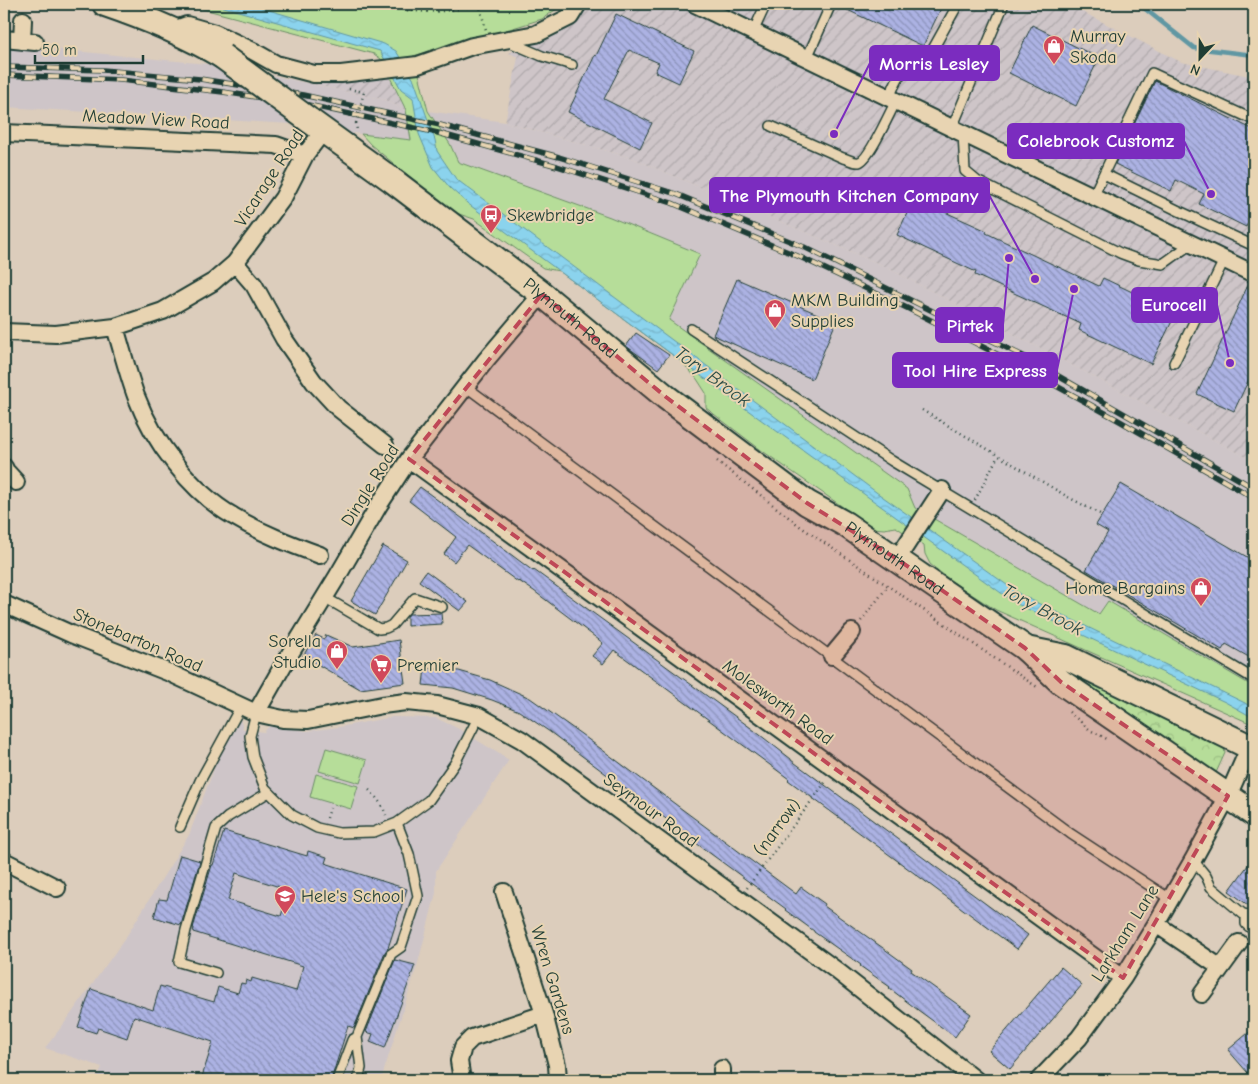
<svg xmlns="http://www.w3.org/2000/svg" width="1258" height="1084" font-family="'Comic Neue',sans-serif">
<defs>
<pattern id="industrial-furrows" width="10" height="10" patternUnits="userSpaceOnUse" patternTransform="scale(1.25)"><rect width="10" height="10" fill="#cec5c8"/><path d="M-1 1l2-2M0 10L10 0M9 11l2-2" fill="none" stroke="#b0aaac"/></pattern>
<pattern id="forest-crowns" width="20" height="18" patternUnits="userSpaceOnUse" patternTransform="scale(1.25)"><rect width="20" height="18" fill="#b6dd99"/><path d="M2 6a3 3 0 1 1 6 0M12 15a3 3 0 1 1 6 0" fill="none" stroke="#9cbf84"/></pattern>
<pattern id="water-waves" width="16" height="10" patternUnits="userSpaceOnUse" patternTransform="scale(1.25)"><rect width="16" height="10" fill="#8bd3ed"/><path d="M0 5q4-4 8 0t8 0" fill="none" stroke="#78b6cc"/></pattern>
<pattern id="building-back-hatch" width="6" height="6" patternUnits="userSpaceOnUse" patternTransform="scale(1.25)"><rect width="6" height="6" fill="#acb2e3"/><path d="M-1 5l2 2M0 0l6 6M5-1l2 2" fill="none" stroke="#8b92b9"/></pattern>
</defs>
<rect width="100%" height="100%" fill="#dccdbc"/>
<filter id="ink" filterUnits="userSpaceOnUse"><feTurbulence type="fractalNoise" baseFrequency=".02" numOctaves="2"/><feDisplacementMap in="SourceGraphic" scale="10" xChannelSelector="R" yChannelSelector="G"/><feConvolveMatrix kernelMatrix="1 2 1 2 8 2 1 2 1" color-interpolation-filters="sRGB"/></filter>
<g filter="url(#ink)">
<path fill="#cec5c8" d="M4,47L43,48L207,64L257,72L385,100L406,110L411,140L353,133L355,141L315,116L292,124L4,107Z
M428,111L505,122L632,158L882,265L1254,461V687L1108,601L1099,614L915,508L907,489L669,320L700,254L610,217L458,162L450,144Z
M234,716L240,718L243,729L264,732L269,726L307,731L339,727L393,717L436,718L459,729L509,760L436,871V893L418,963L381,1080H96L102,1067L45,1048L66,1021L126,937L189,835Z"/>
<path fill="url(#industrial-furrows)" d="M591,4H1067L1181,62L1254,77V461L882,265L632,158L505,122L518,57L509,53L574,23Z
M389,76L406,110L385,100L308,83Z"/>
<path fill="#b6dd99" stroke="#6a8d66" d="M184,4H564L542,19L500,32L413,56L418,70L428,111L450,144L458,162L610,217L700,254L669,320L907,489L915,508L1099,614L1108,601L1254,687V725L996,610L951,581L930,564L925,554L924,546L896,527L884,529L873,528L761,450L706,408V393L697,379L682,362L559,271L543,268L474,219L453,212L371,145L361,134L411,140L406,110L381,59L374,54Z
M326,748L367,760L360,783L319,771Z
M316,774L358,786L351,809L310,797Z"/>
<path fill="url(#forest-crowns)" stroke="#6a8d66" d="M1091,681L1223,744L1225,753L1215,775L1089,689Z"/>
<path fill="url(#water-waves)" stroke="#6097a3" d="M213,4H248L384,44L396,51L414,80L435,140L437,151L456,179L876,492L1021,595L1245,703L1254,709V718L1225,702L1015,603L735,401L467,203L450,188L433,167L419,134L413,98L401,89L380,51Z"/>
<g fill="none" stroke-linecap="round" stroke-linejoin="round">
<path stroke="#6097a3" stroke-width="4.5" d="M1139,4L1194,48L1254,55"/>
</g>
<path fill="url(#building-back-hatch)" stroke="#1f3d34" fill-rule="evenodd" d="M837,4H943L923,46L837,5Z
M616,14L694,51L679,83L655,72L659,63L629,50L604,99L652,123L640,148L568,112L595,55L596,56Z
M1032,25L1099,58L1076,106L1009,73Z
M1155,81L1254,130V210L1246,227L1199,204L1204,194L1176,180L1171,191L1115,164Z
M914,198L987,231L986,233L1099,286L1103,278L1176,313L1151,364L1079,330L1081,324L975,275L976,272L897,235Z
M737,279L836,322L812,379L713,335Z
M1249,283L1254,284V376L1251,375L1234,411L1197,394Z
M636,333L669,355L658,369L626,346Z
M1121,484L1254,561V660L1226,644L1222,650L1086,570L1108,532L1096,525Z
M420,487L505,550L533,571L534,570L751,728L791,759V760L1028,935L1017,949L788,780L789,779L614,650L603,664L592,656L603,643L534,591L519,581L518,582L467,545L454,562L444,554L456,537L409,501Z
M383,546L407,560L375,615L351,601Z
M426,571L468,602L460,611L419,581Z
M441,613L442,624L407,626V617L409,614Z
M316,635L324,639L326,635L353,647L399,640L405,683L360,689L303,656Z
M425,668L459,671L490,680L530,698L581,734L796,894L801,887L825,904L824,906L883,948L912,969L911,971L971,1014L955,1037L918,1010L889,988L890,987L860,966L861,965L814,932V931L785,910L786,909L696,843L697,842L550,732L519,711L492,700L453,688L423,685Z
M224,831L307,856L308,851L327,857L325,863L407,889L388,948L385,952L354,1028L348,1026L331,1080H201L213,1042L134,1016L127,1038L98,1028L96,1033L78,1027L91,989L153,1010L160,986L214,1002L218,987L238,993L241,983L245,984L246,980L251,982L252,978L296,991L303,966L193,932L194,928H193L212,865H213ZM236,873L289,890L281,916L228,900Z
M180,855L200,861L181,925L154,917L159,899L167,900Z
M1254,857V908H1252L1229,891Z
M395,960L415,965L385,1048L370,1042L373,1034L366,1032Z
M1061,967L1082,985L1010,1069L989,1051Z
M1254,1028V1080L1228,1050Z"/>
<g fill="none" stroke-linecap="round" stroke-linejoin="round">
<g stroke="#1f3d34" stroke-width="12">
<path id="service" d="M753,32L766,4
M507,41L542,56L572,65
M807,58L831,4
M889,98C894,87 898,73 909,67C916,63 922,63 928,58L958,4
M771,126L843,158C848,159 854,163 859,162C869,160 890,112 896,101
M952,128L1004,4
M963,133L965,171L977,181L1120,253L1139,260L1163,264L1191,244
M1104,174L1177,210L1254,246
M1093,196L1152,73L1254,120
M691,329L892,461L1254,679
M1174,363L1224,260
M465,386L1071,834L1170,899
M324,597L379,629L386,628L392,625L415,598L442,607
M256,713L250,736L253,757L265,788L292,815L317,828L339,833L374,832L397,823L429,800L455,763L479,716
M180,827L200,781L241,706
M1193,860L1206,876L1211,887L1243,914L1253,916L1254,914
M1248,915L1246,919V924L1254,931
M216,973L179,962L186,930L216,828L228,817L269,792
M337,1080L352,1040L357,1037
M358,1080L361,1068L357,1037L391,954L401,947L418,896L409,854L397,823"/>
</g>
<g stroke="#1f3d34" stroke-width="20">
<path id="minor" d="M695,4L1254,274
M173,30L187,25L215,33L253,51L276,64L314,74H341L418,65L472,46L536,34L570,17L578,4
M4,39L35,42
M22,41L23,20
M4,133L276,145L305,155
M235,263L254,285L284,339L314,382L338,408L385,445
M115,327C122,350 128,374 136,396C153,441 191,492 233,516C261,533 290,544 320,555
M4,332L56,334L115,327L163,311L213,282L235,263L283,198L305,155L324,130
M409,459L1123,978
M4,467L6,471L16,482
M897,559L942,490
M4,604L71,634L170,673L256,713L283,719L308,720L382,705L406,702L437,705L479,716L522,740L836,970L976,1080
M832,656L852,632
M256,713L285,662L337,577L379,505L409,459L486,360L542,294
M4,861L57,888
M504,892L544,1014L557,1065L558,1080
M1156,924L1221,968
M1202,994L1239,943
M722,1069V1080
M462,1080L459,1061L463,1047L472,1038L544,1014
M1039,1080L1079,1038L1123,978L1156,924L1193,860L1228,796L1250,746"/>
</g>
<g stroke="#1f3d34" stroke-width="28">
<g id="secondary">
<path d="M105,4C146,18 185,34 222,56"/>
<path id="s1" d="M309,120L392,180L542,294L666,397L807,503L845,524L903,564L1025,648L1061,682L1254,814"/>
<path d="M1026,649L1066,657L1254,749"/>
</g>
</g>
<path stroke="#1f3d34" stroke-width="2.5" stroke-dasharray="1 4" stroke-linecap="butt" d="M388,4C394,6 400,9 407,10C431,14 458,10 482,4
M479,4L486,30
M349,89L364,92
M356,123L357,131
M922,410L1068,497L1102,515
M717,461L801,527L1037,687
M975,500L998,456
M861,621L888,586
M1069,712L1090,730L1109,740
M369,790C376,796 383,806 386,815
M327,818L330,808
M747,888L827,780"/>
<use href="#service" stroke="#e8d4b2" stroke-width="9"/>
<use href="#minor" stroke="#e8d4b2" stroke-width="16"/>
<use href="#secondary" stroke="#e8d4b2" stroke-width="24"/>
<g stroke="#1f3d34" stroke-width="5.5">
<path id="rail" d="M4,67L103,70L200,79L303,95L440,125L559,157L676,194L804,247L1025,357L1254,488
M4,75L121,80L223,92L308,105L438,133L557,166L672,203L800,257L909,309L1022,367L1118,420L1254,498"/>
</g>
<use href="#rail" stroke="#e8d4b2" stroke-width="4" stroke-dasharray="11" stroke-linecap="butt"/>
<g stroke="#1f3d34" stroke-width="28" stroke-linecap="butt">
<path id="secondary-bridge" d="M222,56L309,120"/>
</g>
<path stroke="#1f3d34" stroke-width="2.5" stroke-dasharray="1 4" stroke-linecap="butt" d="M356,123L364,92"/>
<use href="#secondary-bridge" stroke="#e8d4b2" stroke-width="24"/>
</g>
</g>
<path fill="#bf4857" fill-opacity="0.2" stroke="#bf4857" stroke-width="4" stroke-dasharray="10 6" stroke-linejoin="round" d="M542,294L666,397L807,503L897,559L1025,648L1061,682L1228,796L1123,978L409,459Z"/>
<defs>
<g id="shop-pin" transform="scale(1.125)"><path d="M0 17L-7.5 6A9.5 9.5 0 1 1 7.5 6Z" fill="#d1495b" stroke="#e8d4b2"/><path d="M-5-2.5h2.3a2.7 3.5 0 0 1 5.4 0H5L5.5 6h-11ZM-1.5-2.5h3a1.5 2.3 0 0 0-3 0Z" fill="#fff"/></g>
<g id="bus-pin" transform="scale(1.125)"><path d="M0 17L-7.5 6A9.5 9.5 0 1 1 7.5 6Z" fill="#d1495b" stroke="#e8d4b2"/><path d="M-5-6H5V4H4V6H2V4H-2V6H-4V4H-5ZM-3.5-4V0h7V-4ZM-3.5 1.2v1.5H-2V1.2ZM2 1.2v1.5H3.5V1.2Z" fill="#fff"/></g>
<g id="supermarket-pin" transform="scale(1.125)"><path d="M0 17L-7.5 6A9.5 9.5 0 1 1 7.5 6Z" fill="#d1495b" stroke="#e8d4b2"/><path d="M-6-5.5h2.5l.6 2H6L4.5 2H-2.5L-4.4-4H-6ZM-1.5 3.2a1.3 1.3 0 1 0 .1 0ZM3 3.2a1.3 1.3 0 1 0 .1 0Z" fill="#fff"/></g>
<g id="school-pin" transform="scale(1.125)"><path d="M0 17L-7.5 6A9.5 9.5 0 1 1 7.5 6Z" fill="#d1495b" stroke="#e8d4b2"/><path d="M0-5L7-2L0 1L-7-2ZM-4 1L0 2.5L4 1V4Q0 6-4 4Z" fill="#fff"/></g>
</defs>
<g fill-rule="evenodd">
<use href="#shop-pin" x="1054" y="46"/>
<use href="#bus-pin" x="491" y="215"/>
<use href="#shop-pin" x="775" y="310"/>
<use href="#shop-pin" x="1201" y="588"/>
<use href="#shop-pin" x="337" y="651"/>
<use href="#supermarket-pin" x="381" y="665"/>
<use href="#school-pin" x="285" y="896"/>
</g>
<g text-anchor="middle" stroke-width="4" stroke-linejoin="round" paint-order="stroke">
<g font-size="18" fill="#1f3d34" stroke="#e8d4b2" text-anchor="start">
<text x="1070" y="42">Murray<tspan x="1070" dy="21">Skoda</tspan></text>
<text x="507" y="221">Skewbridge</text>
<text x="791" y="306">MKM Building<tspan x="791" dy="21">Supplies</tspan></text>
<text x="1185" y="594" text-anchor="end">Home Bargains</text>
<text x="321" y="647" text-anchor="end">Sorella<tspan x="321" dy="21">Studio</tspan></text>
<text x="397" y="671">Premier</text>
<text x="301" y="902">Hele's School</text>
</g>
<g font-size="18" fill="#1f3d34" stroke="#e8d4b2">
<text transform="translate(156 119) rotate(3)" y="6">Meadow View Road</text>
<text transform="translate(269 178) rotate(-57)" y="6">Vicarage Road</text>
<text dy="6" stroke="none"><textPath href="#s1" startOffset="328">Plymouth Road</textPath></text>
<text transform="translate(370 485) rotate(-58)" y="6">Dingle Road</text>
<text dy="6" stroke="none"><textPath href="#s1" startOffset="732">Plymouth Road</textPath></text>
<text transform="translate(138 640) rotate(23)" y="6">Stonebarton Road</text>
<text transform="translate(778 702) rotate(36)" y="6">Molesworth Road</text>
<text transform="translate(651 810) rotate(36)" y="6">Seymour Road</text>
<text transform="translate(777 827) rotate(-54)" y="6">(narrow)</text>
<text transform="translate(1125 933) rotate(-58)" y="6">Larkham Lane</text>
<text transform="translate(553 980) rotate(73)" y="6">Wren Gardens</text>
</g>
<g font-size="19" font-style="italic" fill="#2a4c46" stroke="#e8d4b2">
<text transform="translate(713 376) rotate(36)" y="7">Tory Brook</text>
<text transform="translate(1043 609) rotate(28)" y="7">Tory Brook</text>
</g>
</g>
<path fill="none" stroke="#7b2cbf" stroke-width="2" d="M834 134L870 63M1211 194L1184 141M1035 279L989 195M1230 363L1217 305M1009 258L1003 325M1074 289L1057 370"/>
<g fill="#7b2cbf" stroke="#e8d4b2" stroke-width="2">
<circle cx="834" cy="134" r="5"/>
<circle cx="1211" cy="194" r="5"/>
<circle cx="1035" cy="279" r="5"/>
<circle cx="1230" cy="363" r="5"/>
<circle cx="1009" cy="258" r="5"/>
<circle cx="1074" cy="289" r="5"/>
</g>
<g fill="#7b2cbf" stroke="#7b2cbf" stroke-width="2">
<rect x="870" y="46" width="129" height="34" rx="5"/>
<rect x="1008" y="124" width="176" height="34" rx="5"/>
<rect x="710" y="178" width="279" height="34" rx="5"/>
<rect x="1132" y="288" width="85" height="34" rx="5"/>
<rect x="936" y="308" width="67" height="34" rx="5"/>
<rect x="893" y="353" width="164" height="34" rx="5"/>
</g>
<g font-size="19" text-anchor="middle" font-weight="bold" fill="#fff">
<text x="934" y="70">Morris Lesley</text>
<text x="1096" y="147">Colebrook Customz</text>
<text x="849" y="202">The Plymouth Kitchen Company</text>
<text x="1174" y="311">Eurocell</text>
<text x="970" y="332">Pirtek</text>
<text x="975" y="377">Tool Hire Express</text>
</g>
<rect width="1258" height="1084" fill="none" stroke="#e8d4b2" stroke-width="20"/>
<rect x="10" y="10" width="1238" height="1064" fill="none" stroke="#1f3d34" stroke-width="2" filter="url(#ink)"/>
<g transform="translate(1200 58) rotate(202)" stroke="#e8d4b2" stroke-width="4" paint-order="stroke">
<path d="M0-4L9 19L0 12L-9 19Z" fill="#1f3d34"/>
<text y="-8" font-size="14" font-weight="bold" text-anchor="middle" fill="#1f3d34">N</text>
</g>
<path d="M35 55v8h108v-8" fill="none" stroke="#1f3d34" stroke-width="2.5"/>
<text x="42" y="55" font-size="15" fill="#1f3d34" stroke="#e8d4b2" stroke-width="4" paint-order="stroke">50 m</text>
</svg>
